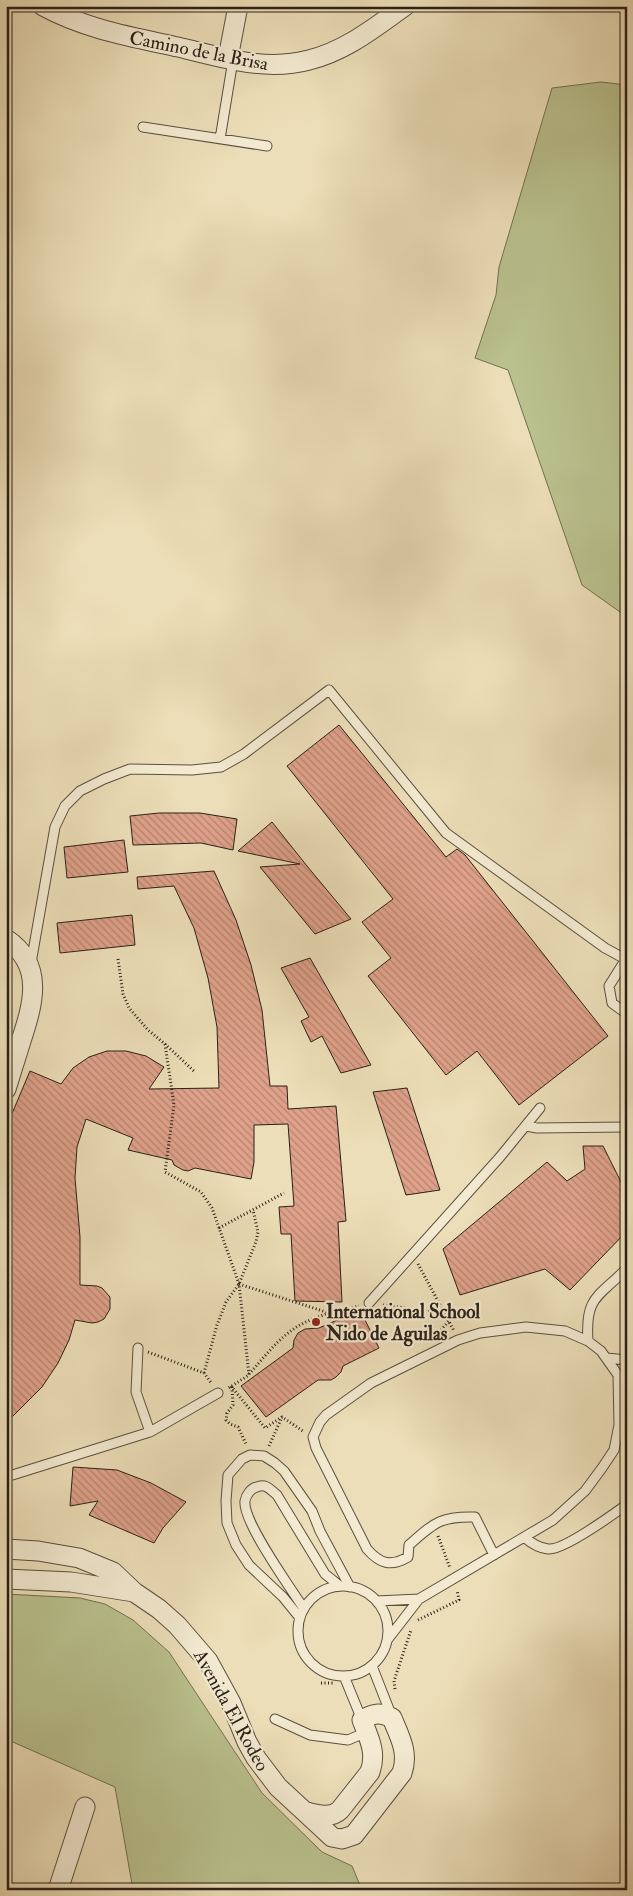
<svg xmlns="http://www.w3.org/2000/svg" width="633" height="1896" font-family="'IM FELL Double Pica',serif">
<defs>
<pattern id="building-back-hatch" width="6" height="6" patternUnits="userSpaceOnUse" patternTransform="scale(1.25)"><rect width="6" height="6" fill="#dfa18a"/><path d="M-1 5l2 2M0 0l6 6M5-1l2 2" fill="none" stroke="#b58370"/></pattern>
</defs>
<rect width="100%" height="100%" fill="#ecdeb8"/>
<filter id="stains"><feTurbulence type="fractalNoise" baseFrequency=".004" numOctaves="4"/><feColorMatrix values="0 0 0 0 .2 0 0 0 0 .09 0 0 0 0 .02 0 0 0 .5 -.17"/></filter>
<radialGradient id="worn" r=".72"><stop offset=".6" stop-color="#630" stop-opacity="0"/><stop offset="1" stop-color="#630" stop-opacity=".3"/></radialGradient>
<path fill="#b9c18e" stroke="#727053" d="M601,82L627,85V617L582,585L508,370L475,358L496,295L499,267L552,88Z
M6,1594L80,1598L105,1604L133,1620L169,1652L262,1793L322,1852L352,1866L362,1890H133L115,1787L6,1739Z"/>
<path fill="url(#building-back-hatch)" stroke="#2a2018" d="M339,725L446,857L457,849L465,855L608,1036L519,1105L477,1051L446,1075L368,976L391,958L362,922L393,899L287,766Z
M159,813H200L237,819L233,850L201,843L133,845L130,816Z
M272,822L307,866L351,919L315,934L260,867L300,864L238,851Z
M124,840L128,872L67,878L64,847Z
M214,871L236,920L251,965L262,1010L270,1086H287L288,1109L336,1106L346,1221L338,1222L342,1302L295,1301L291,1234H281L279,1207L294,1206L288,1124L254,1125V1162L251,1179L195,1168L188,1171L183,1170L174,1165L172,1160L128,1150L133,1138L86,1119L77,1147L75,1178L80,1237V1285L97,1286L102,1288L110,1297V1309L104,1319L98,1322L92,1323L75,1320L69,1340L58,1363L42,1387L6,1423V1271L12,1270L6,1214L8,1123L30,1071L61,1084L73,1068L89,1057L107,1051H126L146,1056L164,1067L149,1089L219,1088L217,1027L208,978L194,928L174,886L138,889L137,877Z
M132,915L135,945L60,953L57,923Z
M310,958L371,1065L341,1073L322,1036L311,1042L301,1021L309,1017L281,968Z
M407,1088L440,1190L406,1195L373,1092Z
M583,1146H603L622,1184L627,1187V1231L570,1290L545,1269L460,1295L443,1249L547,1162L567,1181L585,1169Z
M360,1310L379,1348L343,1366L341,1372L336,1377L331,1380H318L266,1417L241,1386L293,1348L294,1340L298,1333L305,1329L319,1328Z
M73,1467L117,1470L151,1483L186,1502L163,1528L154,1543L89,1515L98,1501L70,1506Z"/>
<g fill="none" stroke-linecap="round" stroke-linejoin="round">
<g stroke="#5a5040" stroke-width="11">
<path id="lane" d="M6,12L9,6
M143,127L267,146
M220,139L233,60
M626,959L609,986L612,1003L627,1014
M31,963L55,827L65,806L80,791L104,779L130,769L192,770L221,767L244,754L329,690L446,833L605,948L627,960
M526,1126L537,1128L627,1127
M369,1303L500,1157L540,1108
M606,1358L627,1360
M150,1432L218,1393
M6,1477L150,1432L136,1392L138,1348
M524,1537C531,1543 538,1548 548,1549C562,1551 608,1518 622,1508L627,1504
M494,1555L475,1517C440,1516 434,1523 409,1545L408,1557C391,1567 380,1564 367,1549L316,1448L313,1437L320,1422L326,1415L371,1383L458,1340L480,1333L526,1327L565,1331L588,1341
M298 1631a45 45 0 1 1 90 0a45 45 0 1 1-90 0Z
M377,1601L419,1599
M304,1609C292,1590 242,1521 245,1501C246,1495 251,1488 257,1487C265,1483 270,1489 277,1495L325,1574L340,1586
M300,1618L283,1597L249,1565L236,1545L227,1523L226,1501L228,1475L242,1459L250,1455L264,1456L275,1463L284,1471L312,1511L320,1531L350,1587
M388,1639L419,1599L553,1520L585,1491L602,1468L614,1450L619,1425L618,1375L601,1351L588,1341C585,1296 598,1298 627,1268
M372,1666L392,1717
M344,1676L362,1720
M275,1719L310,1735L348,1740L367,1732"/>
</g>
<g stroke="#5a5040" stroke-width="21">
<path id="street" d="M43,6C85,29 132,37 178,47C221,57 265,72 309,60C346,51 375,27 405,6
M228,58L238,6
M6,939C45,965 33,1004 21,1041C16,1057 11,1073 6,1089
M6,1549L38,1551L79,1558L113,1572L134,1592L159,1609L177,1625L208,1661L231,1703L247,1742L256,1758L278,1787L332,1837L342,1839L354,1835L402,1773C409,1753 400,1737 392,1718C380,1712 373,1713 362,1720C369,1738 377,1753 370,1772L340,1810C331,1819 316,1815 304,1811
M6,1579L71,1582L134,1592
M58,1890L85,1807"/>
</g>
<path stroke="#2a2018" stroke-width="3" stroke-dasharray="1 2.5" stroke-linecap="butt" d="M118,959L123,994L129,1008L148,1030L165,1044L195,1072
M165,1044L174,1105L165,1172L201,1192L212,1208L239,1284L249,1375L227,1389
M219,1228L284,1193
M418,1264L454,1331
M239,1284L329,1313
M383,1305L445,1313
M434,1338L449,1321
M148,1352L204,1373L212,1384
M204,1373L217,1325L226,1302L239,1284L256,1242L258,1232L253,1210
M249,1374C261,1361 273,1345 287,1334C307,1317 334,1312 359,1306
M231,1386L265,1428L282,1417L303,1431
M232,1387L233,1405L227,1413L226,1420L230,1424L238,1427L246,1444
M269,1446L282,1417
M438,1536L450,1568
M418,1620L459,1600L457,1590
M321,1683H334
M395,1689L394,1681L411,1630"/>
<use href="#lane" stroke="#f3ead1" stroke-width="9"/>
<use href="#street" stroke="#f3ead1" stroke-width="19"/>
</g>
<circle fill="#8f2418" stroke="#f3ead1" stroke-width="2" cx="316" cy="1322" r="5"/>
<g text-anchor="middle" stroke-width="4.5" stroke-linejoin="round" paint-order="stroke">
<g font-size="19" fill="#2a2018" stroke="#f3ead1">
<text transform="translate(199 50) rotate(11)" y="7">Camino de la Brisa</text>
<text transform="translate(232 1710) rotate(61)" y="7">Avenida El Rodeo</text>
</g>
<g font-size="19" font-weight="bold" fill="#2a2018" stroke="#f3ead1" text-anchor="start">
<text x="326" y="1318">International School<tspan x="326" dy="22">Nido de Aguilas</tspan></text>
</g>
</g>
<rect width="633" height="1896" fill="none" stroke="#ecdeb8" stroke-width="25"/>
<rect x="8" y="8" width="618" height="1881" fill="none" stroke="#2a2018" stroke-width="2.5"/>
<rect x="12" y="12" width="608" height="1871" fill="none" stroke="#2a2018"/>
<rect width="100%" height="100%" filter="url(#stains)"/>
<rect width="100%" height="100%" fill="url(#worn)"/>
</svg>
